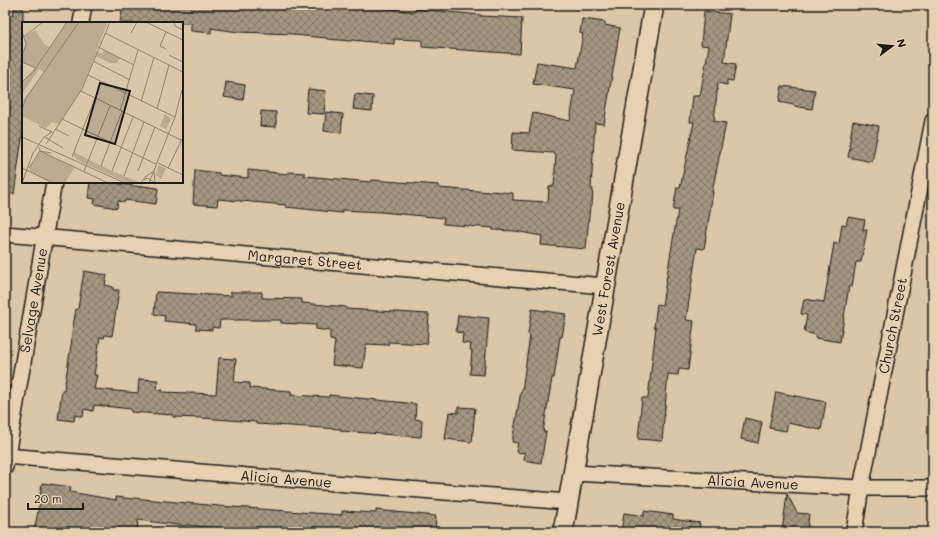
<svg xmlns="http://www.w3.org/2000/svg" width="938" height="537" font-family="Mali,sans-serif">
<defs>
<pattern id="building-cross-hatch" width="8" height="8" patternUnits="userSpaceOnUse"><rect width="8" height="8" fill="#a59680"/><path d="M0 0l8 8M0 8l8-8" fill="none" stroke="#867a68"/></pattern>
</defs>
<rect width="100%" height="100%" fill="#dbc6a7"/>
<filter id="ink" filterUnits="userSpaceOnUse"><feTurbulence type="fractalNoise" baseFrequency=".025" numOctaves="2"/><feDisplacementMap in="SourceGraphic" scale="8" xChannelSelector="R" yChannelSelector="G"/><feConvolveMatrix kernelMatrix="1 2 1 2 8 2 1 2 1" color-interpolation-filters="sRGB"/></filter>
<g filter="url(#ink)">
<path fill="url(#building-cross-hatch)" stroke="#1c1c1c" d="M123,5H346L366,6L415,12V9L439,11L481,15V16L522,18L520,54L422,47V40L394,39V44L351,40V41L327,39V38L294,35V34L238,32L211,28V33L191,31V23H120Z
M15,7L23,8V131L14,194L5,193V67L10,36H5V14L13,15Z
M704,11L730,14L724,62L736,64L733,81L727,80V85L718,83L714,121L726,123L712,192H713L704,249L697,248L686,320L694,321L688,370L679,369L678,375L668,374L662,441L638,439L642,398H648L656,327H654L657,304L662,305L678,210H673L677,187L680,188L694,122H690L693,96H700L709,46L701,45Z
M582,19L605,22V25L620,28L604,124L595,123L591,189H593L592,205H590L586,249L541,245L542,236L515,231L493,230V228L443,224L444,218L381,212L342,210V213L286,207V205L218,199L217,206L193,204L195,170L219,173V175L248,178V170L288,174V172L305,173V176L371,182L372,180L439,185V188L490,192L491,191L513,193V200L548,202L549,186H554L556,154H554V153L512,150L513,132L529,133L533,113L570,121L575,90L533,84L537,62L577,68L583,34L580,33Z
M226,82L245,85L243,100L224,97Z
M782,86L815,90L812,109L794,106V105L779,102Z
M308,89L326,91L324,114L306,113Z
M355,94L373,96L372,111L353,109Z
M261,111L276,112V127L260,126Z
M326,112L343,114L341,133L324,131Z
M853,121L879,126L872,162L848,157L850,147L849,146Z
M90,182H106L142,187V186L158,188L156,204L125,200V202L118,201L117,208L94,204L95,199L88,198Z
M848,217L865,220L863,230H867L861,262H856L852,287L849,286L840,342L815,338L816,335L804,332L807,315L801,314L804,299L824,302L834,243L839,244L842,224L846,225Z
M84,271L107,275L105,285L113,287V290H119L112,336L105,335L104,338L100,337L94,375H97L94,389L138,393L139,379L158,380L157,390H163L162,392L216,394L219,358L236,359L234,382L250,383V388L291,391V395L329,397V395L416,404L415,419L422,420L421,437L341,431V429L256,424V422L202,418L173,417V415L131,412V409L94,405L93,411L84,409L83,417L75,415L74,421L58,419L62,390H64L72,339H71L76,309H78Z
M156,292L231,296V292H262V298L302,299V303L346,307V309L429,314L427,344L388,342V345L366,344L363,368L332,365L335,341L330,340V331L316,329V325L281,323V320H220L219,328L212,327V330L196,329V324L164,321L165,316L154,314Z
M532,309L566,314L562,337H560L554,378H552L543,432H546L541,463L524,460L525,453L516,452L518,443L512,442L521,391H522L530,335L528,334Z
M458,315L489,318L484,375L470,374L472,350H470L471,344L462,343L463,333L456,332Z
M776,392L826,402L821,430L788,423L786,431L769,428Z
M458,407L475,408L472,442L445,439L449,412L458,413Z
M745,418L762,422L758,443L741,439Z
M42,483L71,487L70,492L116,500V497L133,499V498L219,506L342,515V511L376,513V510L436,516L435,532H264L186,525V526L138,520L137,532H34L40,501H39Z
M787,494L797,513L809,514L807,532H782Z
M644,511L673,515V519L700,523L699,532H621L624,513L644,516Z"/>
<g fill="none" stroke-linecap="round" stroke-linejoin="round">
<g stroke="#1c1c1c" stroke-width="18">
<g id="minor">
<path d="M81,23L84,5"/>
<path id="s1" d="M5,234L605,286"/>
<path id="s2" d="M5,456L568,502"/>
<path id="s3" d="M5,467L54,182"/>
<path id="s4" d="M573,473L861,488H933"/>
<path id="s5" d="M854,532L861,488L933,121"/>
</g>
</g>
<g stroke="#1c1c1c" stroke-width="22">
<g id="tertiary">
<path id="s6" d="M563,532L654,5"/>
</g>
</g>
<use href="#minor" stroke="#e7d1b0" stroke-width="15"/>
<use href="#tertiary" stroke="#e7d1b0" stroke-width="19"/>
</g>
</g>
<g text-anchor="middle" stroke-width="4" stroke-linejoin="round" paint-order="stroke">
<g font-size="14" fill="#1c1c1c" stroke="#e7d1b0">
<text dy="5" stroke="none"><textPath href="#s1" startOffset="301">Margaret Street</textPath></text>
<text dy="5" stroke="none"><textPath href="#s6" startOffset="267">West Forest Avenue</textPath></text>
<text dy="5" stroke="none"><textPath href="#s3" startOffset="169">Selvage Avenue</textPath></text>
<text dy="5" stroke="none"><textPath href="#s5" startOffset="210">Church Street</textPath></text>
<text dy="5" stroke="none"><textPath href="#s2" startOffset="282">Alicia Avenue</textPath></text>
<text dy="5" stroke="none"><textPath href="#s4" startOffset="180">Alicia Avenue</textPath></text>
</g>
</g>
<g transform="translate(22 22)">
<rect width="161" height="161" fill="#dbc6a7"/>
<path d="M143,92L149,97L144,107L138,104ZM136,143L144,146L139,157L134,153Z" fill="#bbaa90"/>
<path d="M40,0H54L56,2L57,0H86L74,29L80,32L82,28L98,36L95,41H88L73,34L59,69L37,102L30,100L24,106L0,94V80L22,50L17,47L0,72V60L13,46L0,40V34L4,22L3,14L13,8L22,22L28,25L44,2ZM18,129L53,145L43,161H31L6,149ZM52,130L90,149L119,161H106L57,139L51,133Z" fill="#bbaa90"/>
<path d="M13,21L20,22L19,26L23,29L13,43L6,39L14,28ZM45,29L57,37L53,42L45,37L47,33L43,32ZM25,60L32,64L21,79L15,74ZM33,65L40,70L29,84L23,80ZM21,135L39,144L40,151L35,159L12,148L15,139ZM21,137L37,144L39,149L37,154L31,155L17,148L15,141ZM20,139L36,146L33,154L17,146Z" fill="#bbaa90" fill-rule="evenodd"/>
<path fill="none" stroke="#8f826f" stroke-width="1" d="M124,0L161,18M152,0L153,4L161,8M0,9L4,22L0,34M144,10L138,24L144,27M83,11L161,50M109,11L115,0M0,16L21,0M76,25L112,43M147,33L161,40M71,39L108,58M0,40L14,46M66,53L153,95M0,60L12,49L45,0M59,69L161,119M119,80L132,35M135,87L147,43M0,88L4,76L57,0M98,89L116,28M40,97L134,142M17,104L30,110M33,107L47,114M0,115L103,161M23,115L41,126M24,122L60,67L88,0M17,125L18,129L29,131M50,135L73,76M136,141L161,153M79,144L100,89M0,146L31,161M7,146L18,129L86,161M146,146L161,115M62,149L88,84M90,149L111,95M116,149L133,105M102,154L122,100M122,158L125,156L133,161M0,161L11,131L22,115L30,110M119,161L123,155L132,149L133,161M127,161L153,95L161,64"/>
<path fill="#1c1c1c" fill-opacity="0.15" stroke="#1c1c1c" stroke-width="2" d="M78,61L108,69L93,122L63,113Z"/>
<rect width="161" height="161" fill="none" stroke="#1c1c1c" stroke-width="2"/>
</g>
<rect width="938" height="537" fill="none" stroke="#e7d1b0" stroke-width="20"/>
<rect x="10" y="10" width="918" height="517" fill="none" stroke="#1c1c1c" stroke-width="1.5" filter="url(#ink)"/>
<g transform="translate(892 46) rotate(74)" stroke="#e7d1b0" stroke-width="3" paint-order="stroke">
<path d="M0-3L7 15L0 10L-7 15Z" fill="#1c1c1c"/>
<text y="-6" font-size="11" font-weight="bold" text-anchor="middle" fill="#1c1c1c">N</text>
</g>
<path d="M28 503v6h55v-6" fill="none" stroke="#1c1c1c" stroke-width="2"/>
<text x="34" y="503" font-size="12" fill="#1c1c1c" stroke="#e7d1b0" stroke-width="3" paint-order="stroke">20 m</text>
</svg>
